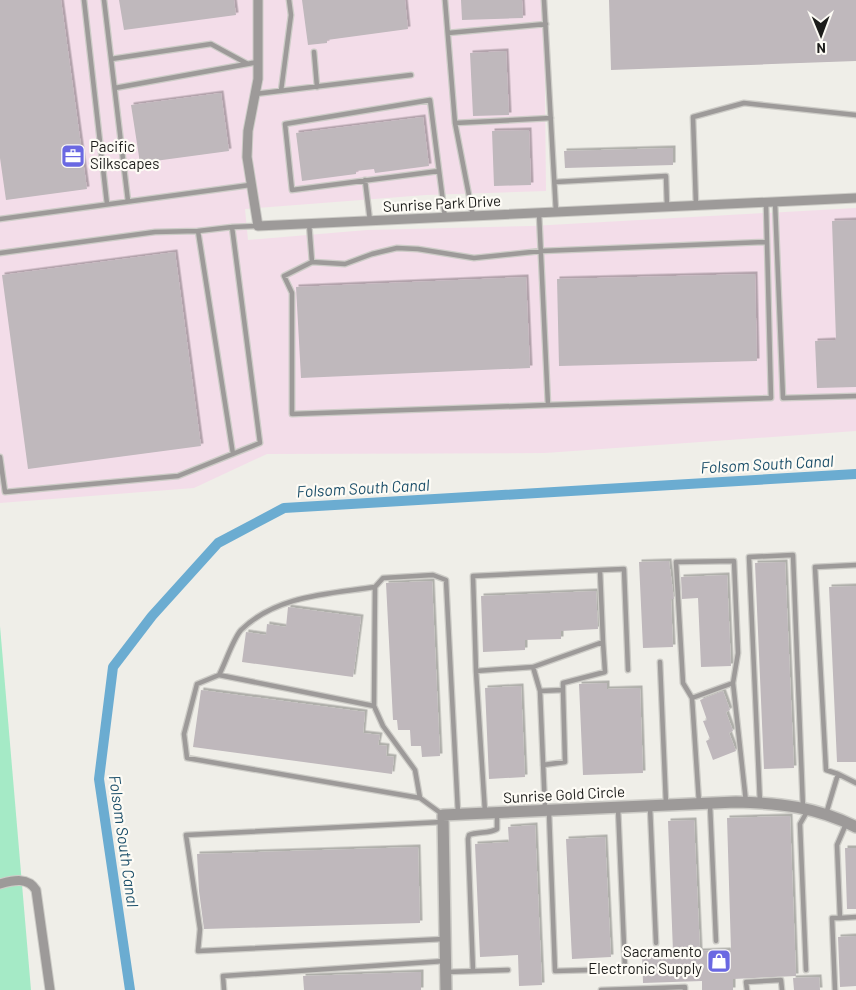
<svg xmlns="http://www.w3.org/2000/svg" width="856" height="990" font-family="Barlow,sans-serif">
<defs>
<filter id="shadow"><feDropShadow dx="2.5" dy="-2.5" stdDeviation="0" flood-color="#0004"/></filter>
</defs>
<rect width="100%" height="100%" fill="#efeee8"/>
<path fill="#f3dde9" d="M0,0H544L546,191L426,195L245,209L248,240L367,230L532,226L856,208V431L545,453L267,454L194,488L0,503Z"/>
<path fill="#a5eac6" d="M0,626L31,990H0Z"/>
<g fill="none" stroke-linecap="round" stroke-linejoin="round">
<path stroke="#6bacd1" stroke-width="10" d="M130,990L99,779L113,667L152,616L218,543L284,508L856,474"/>
</g>
<path fill="#bfb8bc" filter="url(#shadow)" d="M0,0H61L87,189L6,200L0,158Z
M119,0H234L236,15L124,30Z
M302,0H405L408,29L327,40V43L308,45Z
M461,0H522L523,18L462,20Z
M609,0H856V61L611,70Z
M506,51L509,115L473,116L470,53Z
M221,93L229,151L140,163L131,105Z
M423,117L429,166L375,173L374,169L356,171V174L302,181L296,133Z
M529,130L531,185L494,186L492,131Z
M673,148V165L565,168L564,151Z
M856,220V387L817,388L815,341L836,340L832,221Z
M175,252L201,446L28,469L2,275Z
M755,274L757,361L559,366L557,279Z
M526,277L530,368L301,378L296,287Z
M669,561L674,599H671L673,647L643,648L639,562Z
M785,562L794,768L764,769L755,563Z
M727,575L731,666L701,667L698,598L682,599L681,577Z
M432,581L440,756L422,757L421,746H411L410,730H398L397,720H393L386,583Z
M856,586V762H837L829,587Z
M596,591L598,629L561,631V639L525,640V650L483,652L481,596Z
M288,607L361,617L353,677L242,662L246,632L266,635L267,624L286,627Z
M607,683V689L640,688L643,773L583,775L579,684Z
M521,686L525,777L489,779L485,688Z
M201,690L365,712L363,733L380,735L378,745L387,746L386,756L394,757L392,774L193,747Z
M723,691L730,710L726,712L733,731L729,733L736,751L713,760L706,741L710,739L703,721L707,720L700,700Z
M790,816L796,976L733,979V990H702V981L643,983L642,953L673,952L668,821L694,820L700,951L731,950L727,818Z
M535,825L542,985L519,986L518,955L480,957L475,844L509,842L508,827Z
M605,837L611,957L572,959L566,839Z
M418,847L420,923L204,929L199,891L197,854Z
M845,848H856V909H847Z
M856,936V986L840,987L838,937Z
M421,972V990H304L303,976Z
M819,977L820,990H794L793,978Z"/>
<g fill="none" stroke-linecap="round" stroke-linejoin="round">
<g stroke="#cdccc7" stroke-width="7">
<path id="service" d="M84,0L107,204
M104,0L128,201
M445,0L455,123L473,216
M544,0L556,212
M448,33L546,24
M314,52L317,87
M111,59L211,44L246,63
M115,88L258,62
M281,91L291,15L289,0
M255,94L411,75
M455,123L551,118
M439,171L292,190L285,124L430,100C435,139 440,178 445,217
M365,180L370,221
M555,182L666,176L667,207
M775,202L783,398L856,396
M696,206L693,117L744,103L856,115
M539,213L548,405L771,398L766,203
M0,219L250,185
M309,223L312,262L284,276L292,293V414L548,405
M198,231L232,227
M0,253L155,232L198,231L233,454
M312,262L345,264L372,254L397,248L418,249L474,258L541,251L767,242
M0,457L5,492L178,476L260,443L232,227L258,226
M600,570L624,569L628,670
M375,587L383,578L433,575L446,580L458,813
M660,662L666,804
M533,667L476,671L473,576L600,570L603,642L533,667L540,691L545,809
M476,671L485,812
M219,675L197,684L184,734L187,758L420,798
M563,690V683L605,672L603,642
M540,691L563,690L565,762L543,765
M692,698L683,683L676,562L734,561L738,653L733,683
M374,706L219,675C225,664 233,639 241,630C277,595 329,594 375,587L374,706L383,726L415,770L420,798L442,814
M838,774L856,783
M699,803L692,698L733,683L746,802
M760,803L749,557L793,555L803,808
M710,805L716,941
M650,807L656,943
M549,812L555,971L625,969L618,808
M826,814L838,774L826,770L815,567L856,565
M442,822L186,835L200,929L198,951L444,939
M846,824L837,845L840,918L856,917
M806,970L800,824L808,810
M473,971L468,839L469,835C478,831 489,834 497,829V814
M447,972L508,970
M224,990L223,976L445,961
M601,990L685,987V990
M747,990L746,982L781,980L782,990
M835,990L832,918H840"/>
</g>
<g stroke="#cdccc7" stroke-width="11">
<path id="minor" d="M258,0V79L248,131L247,157L258,226L856,198
M0,884C14,880 28,877 36,890L50,990"/>
</g>
<g stroke="#cdccc7" stroke-width="14">
<path id="tertiary" d="M446,990L443,815L736,802C779,803 817,807 856,827"/>
</g>
<use href="#service" stroke="#9d9a99" stroke-width="4.5"/>
<use href="#minor" stroke="#9d9a99" stroke-width="9"/>
<use href="#tertiary" stroke="#9d9a99" stroke-width="11"/>
</g>
<defs>
<g id="office-square" transform="scale(1.25)"><rect x="-9" y="-9" width="18" height="18" rx="4" fill="#6a68e2" stroke="#fdfbf5"/><path d="M-6-3h4V-5.5h4V-3h4V5H-6ZM-1-4.5V-3h2v-1.5ZM-6 0V1H6V0Z" fill="#fff"/></g>
<g id="shop-square" transform="scale(1.25)"><rect x="-9" y="-9" width="18" height="18" rx="4" fill="#6a68e2" stroke="#fdfbf5"/><path d="M-5-2.5h2.3a2.7 3.5 0 0 1 5.4 0H5L5.5 6h-11ZM-1.5-2.5h3a1.5 2.3 0 0 0-3 0Z" fill="#fff"/></g>
</defs>
<g fill-rule="evenodd">
<use href="#office-square" x="73" y="156"/>
<use href="#shop-square" x="719" y="961"/>
</g>
<g text-anchor="middle" stroke-width="4.5" stroke-linejoin="round" paint-order="stroke">
<g font-size="15" fill="#1c1c1a" stroke="#fdfbf5" text-anchor="start">
<text x="90" y="152">Pacific<tspan x="90" dy="17">Silkscapes</tspan></text>
<text x="702" y="957" text-anchor="end">Sacramento<tspan x="702" dy="17">Electronic Supply</tspan></text>
</g>
<g font-size="15" fill="#1c1c1a" stroke="#fdfbf5">
<text transform="translate(442 204) rotate(-3)" y="5">Sunrise Park Drive</text>
<text transform="translate(564 795) rotate(-3)" y="5">Sunrise Gold Circle</text>
</g>
<g font-size="16" font-style="italic" fill="#1c4f6a" stroke="#fdfbf5">
<text transform="translate(767 464) rotate(-3)" y="6">Folsom South Canal</text>
<text transform="translate(363 488) rotate(-3)" y="6">Folsom South Canal</text>
<text transform="translate(124 841) rotate(82)" y="6">Folsom South Canal</text>
</g>
</g>
<g transform="translate(821 35) rotate(179)" stroke="#fdfbf5" stroke-width="4" paint-order="stroke">
<path d="M0-4L9 19L0 12L-9 19Z" fill="#1c1c1a"/>
<text y="-8" font-size="14" font-weight="bold" text-anchor="middle" fill="#1c1c1a">N</text>
</g>
</svg>
